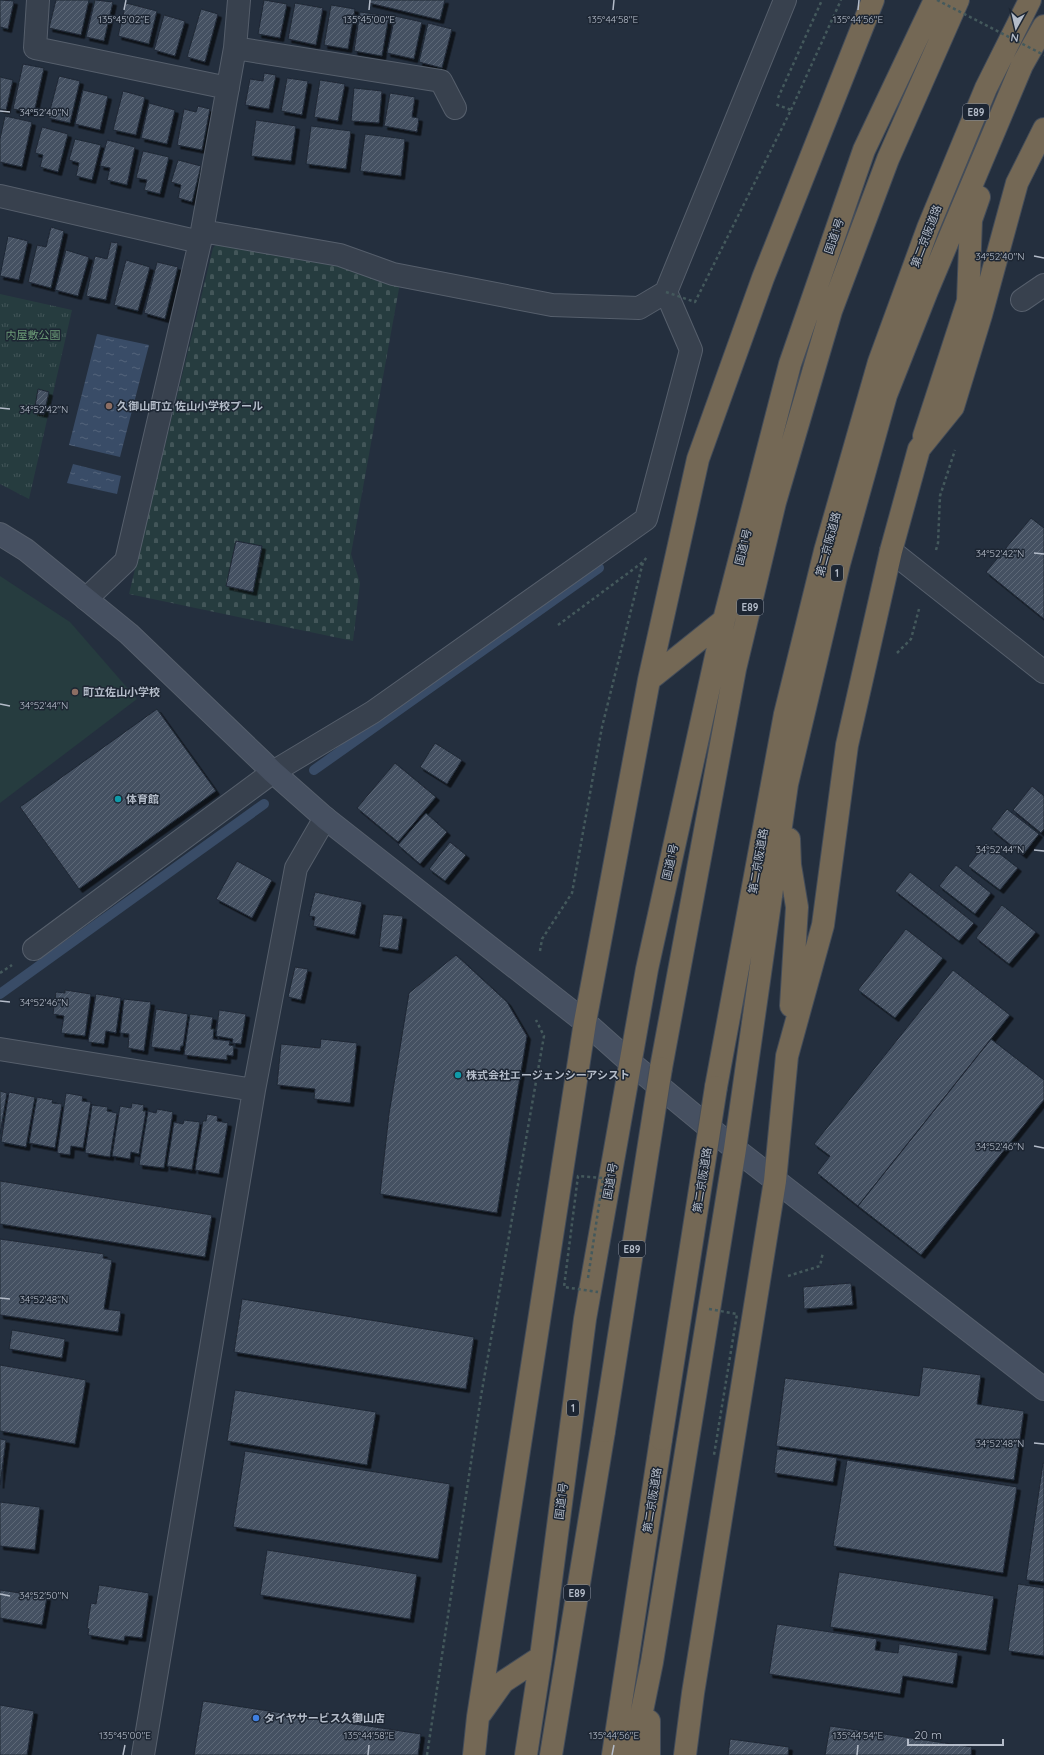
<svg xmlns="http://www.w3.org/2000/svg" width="1044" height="1755" font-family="Quicksand,'Noto Sans JP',sans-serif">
<defs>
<pattern id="grass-tufts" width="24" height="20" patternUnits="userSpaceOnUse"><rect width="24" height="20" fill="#263c3f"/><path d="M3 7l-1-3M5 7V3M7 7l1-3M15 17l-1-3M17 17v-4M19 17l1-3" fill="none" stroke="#435659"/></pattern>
<pattern id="cemetery-stones" width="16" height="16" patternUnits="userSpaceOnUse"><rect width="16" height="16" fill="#263c3f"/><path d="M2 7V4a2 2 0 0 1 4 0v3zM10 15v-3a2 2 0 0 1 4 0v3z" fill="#435659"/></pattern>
<pattern id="water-ripples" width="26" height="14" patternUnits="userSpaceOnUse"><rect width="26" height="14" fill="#394c67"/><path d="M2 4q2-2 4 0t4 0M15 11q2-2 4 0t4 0" fill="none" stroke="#53647b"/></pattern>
<pattern id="building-hatch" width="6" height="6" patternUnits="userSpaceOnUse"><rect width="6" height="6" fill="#455162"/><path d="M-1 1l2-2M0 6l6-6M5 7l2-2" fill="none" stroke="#5d6877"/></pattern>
<filter id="shadow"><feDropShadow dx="3.5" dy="3.5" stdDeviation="0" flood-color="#0009"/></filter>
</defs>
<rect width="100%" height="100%" fill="#242f3e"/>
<path fill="url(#grass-tufts)" d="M0,294L72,310L29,499L0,484Z"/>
<path fill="url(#cemetery-stones)" d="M219,241L344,264L400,283L351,554L360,583L353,641L129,594L213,248Z"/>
<path fill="#263c3f" d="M0,576L70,622L137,699L0,803Z"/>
<path fill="url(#water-ripples)" d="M97,334L149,345L120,457L69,445Z
M73,464L121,476L117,494L67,483Z"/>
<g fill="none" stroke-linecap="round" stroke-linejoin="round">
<path stroke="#394c67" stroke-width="10" d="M314,770L599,568
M0,994L264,804"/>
</g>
<path fill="url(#building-hatch)" stroke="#1f2835" filter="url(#shadow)" d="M0,0L14,1L8,29L0,27Z
M56,0H89L81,35L49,28Z
M95,0L113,2L104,41L86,37Z
M264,0L287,4L280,38L258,34Z
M370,0H445L440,20L369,3Z
M126,3L157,11L149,44L118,36Z
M295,3L323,8L316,45L288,39Z
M331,5L355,9L348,49L324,45Z
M201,9L218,14L205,62L187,57Z
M360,12L389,16L382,56L354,51Z
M164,15L185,21L175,56L154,50Z
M395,16L422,22L414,59L387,53Z
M428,23L452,29L442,68L419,62Z
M23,64L44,68L34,113L13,109Z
M264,73L276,75L269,109L245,105L250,79L263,81Z
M59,76L80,81L70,123L48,118Z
M0,77L13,80L6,110L0,109Z
M287,78L308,81L302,115L281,111Z
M320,80L345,84L338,121L314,117Z
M354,88L382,91L379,123L351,121Z
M83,90L108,96L100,130L75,124Z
M123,91L145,97L136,135L113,130Z
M390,93L415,97L412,117L419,118L417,132L384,126Z
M149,103L175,110L167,144L141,138Z
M198,106L210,109L202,150L177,145L184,109L196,112Z
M5,116L32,122L22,167L0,162V139Z
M256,120L296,126L291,161L251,156Z
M311,126L351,131L346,169L306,164Z
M42,127L68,134L58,172L40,167L43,155L35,153Z
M365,134L405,139L401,176L360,171Z
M75,139L101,145L92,180L76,176L79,163L69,160Z
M107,140L135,147L127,185L107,180L110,168L100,166Z
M143,151L169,157L160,194L144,190L147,180L136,178Z
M178,160L201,166L192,202L178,198L181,185L171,182Z
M51,227L64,231L51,288L28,282L37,245L46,247Z
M8,236L28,241L19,280L0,276Z
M111,242L118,243L106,300L86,296L95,256L107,259Z
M66,250L89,257L78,296L55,290Z
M126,260L150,267L138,311L114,305Z
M157,262L178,267L165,319L144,313Z
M38,389L49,392L44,414L34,412Z
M1031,518L1044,528V619L986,572Z
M236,541L262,546L253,592L226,586Z
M157,709L216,791L79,889L20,807Z
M435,743L462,760L447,784L420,767Z
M395,763L436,797L398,842L357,808Z
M1032,786L1044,796V829L1041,833L1013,810Z
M1007,809L1039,834L1023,855L991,829Z
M426,813L447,832L420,864L398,845Z
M450,842L466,855L445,881L429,869Z
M986,843L1018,868L1000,890L968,866Z
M237,861L272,880L252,918L216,899Z
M956,865L991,893L975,914L939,886Z
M910,872L974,923L959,941L895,891Z
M315,892L362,902L355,935L313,926L315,917L309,916Z
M1002,905L1036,932L1009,964L976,938Z
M383,914L403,916L398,950L379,947Z
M906,929L943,958L895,1018L858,990Z
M456,955L507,1002L527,1036L497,1213L380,1194L389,1114L409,993Z
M295,967L308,969L301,1000L288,997Z
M953,970L1010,1015L858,1206L817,1173L830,1156L814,1144Z
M65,990L91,994L85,1036L61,1033L64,1016L53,1014L56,992L65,993Z
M96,994L121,998L116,1033L106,1031L104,1044L88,1042Z
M124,999L151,1002L144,1051L128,1048L129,1034L120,1033Z
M156,1009L188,1014L183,1046H181L180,1051L151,1047Z
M219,1010L246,1014L241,1044L232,1043L233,1039L216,1036Z
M190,1014L213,1017L211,1029H214L213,1039L230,1041L229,1045L234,1046L233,1056L227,1055V1060L184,1055Z
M321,1039L357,1043L350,1103L314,1099L315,1089L277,1085L281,1044L320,1048Z
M991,1039L1044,1080V1100L921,1255L858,1206Z
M0,1091L7,1093L0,1134Z
M9,1092L35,1097L26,1147L1,1142Z
M66,1093L83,1096L82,1101L91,1102L83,1148L71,1146L70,1155L57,1153Z
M37,1097L53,1100L52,1103L62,1104L55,1148L29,1143Z
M132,1103L144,1105L143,1111H146L139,1154L131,1152L130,1159L112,1156L120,1106L131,1108Z
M92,1105L108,1107L107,1111L117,1113L110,1157L85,1153Z
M157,1109L173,1112L164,1168L139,1165L148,1111L156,1113Z
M207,1114L218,1116L217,1121L228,1123L219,1174L195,1170L203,1121H206Z
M184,1120L200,1122L192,1170L167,1166L174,1122L183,1124Z
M0,1181L212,1215L205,1257L0,1224Z
M0,1239L104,1254L103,1258L112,1260L104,1309L121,1311L118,1332L0,1315Z
M851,1283L853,1305L804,1309L803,1287Z
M242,1299L474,1337L466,1389L234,1352Z
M12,1330L65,1339L62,1358L9,1349Z
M0,1365L86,1380L75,1444L0,1431Z
M923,1367L981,1375L977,1404L1024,1411L1014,1480L776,1446L785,1378L919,1396Z
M235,1390L376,1412L367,1465L227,1441Z
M0,1439L6,1440L0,1485Z
M777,1449L837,1458L833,1482L774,1473Z
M245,1451L450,1484L438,1559L233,1527Z
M847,1460L1017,1487L1003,1573L833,1546Z
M1043,1463H1044V1582L1026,1580Z
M0,1502L40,1507L35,1550L0,1546Z
M267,1550L417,1574L410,1619L260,1595Z
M839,1572L994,1596L986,1651L830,1627Z
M1018,1584L1044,1588V1656L1008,1651Z
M99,1585L149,1593L142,1638L125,1636L124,1641L88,1635L89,1629L87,1628L91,1603L96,1604Z
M0,1590L47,1597L42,1625L0,1618Z
M777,1624L877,1639L875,1650L898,1653L899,1644L958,1653L953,1684L903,1676L900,1694L769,1674Z
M203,1701L421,1734L418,1755H194Z
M0,1705L34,1711L27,1755H0Z
M830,1726L972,1747L971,1755H825Z
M730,1739L789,1747L788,1755H728Z"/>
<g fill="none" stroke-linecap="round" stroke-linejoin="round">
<g stroke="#565f6c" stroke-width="24">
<path id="street" d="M38,0L35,48L228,88
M235,48L441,81L455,108
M0,196L200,242L235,48L239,0
M202,231L340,255L393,274L552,305L639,308L666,292
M1022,300L1044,285
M891,551L1044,672
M86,599L126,561L200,242
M34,949L273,772L373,712L646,519L691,350L666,292L785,0
M0,1049L254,1090
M143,1755L254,1090L296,868L325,818"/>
</g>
<g stroke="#565f6c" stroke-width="24">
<path id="secondary" d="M0,534L26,550L129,634L273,772L325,818L585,1022L631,1063L735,1149L1044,1389"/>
</g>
<g stroke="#434c59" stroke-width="24">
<path id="highway" d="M924,436L968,301L971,220L979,197
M649,680L724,620
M789,839L790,865L797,907L791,1006
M661,1068L735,669L775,502L831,311L888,159L958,0
M716,1087L785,714L825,551L879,362L928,228L986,88L1030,0
M481,1713L503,1682L541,1657
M649,1721V1755
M474,1755L478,1717L585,1022L649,680L698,459L763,278L873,0
M526,1755L541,1657L585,1319L647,969L724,620L790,364L864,150L935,0
M551,1755L604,1431
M613,1755L661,1439
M633,1755L652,1662L735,1149L787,784L839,564L886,395L927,291L1022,65L1044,26
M685,1755L693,1693L775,1181L787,1056L823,925L847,745L891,551L919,449L953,407L981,315L1017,183L1044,129"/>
</g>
<path stroke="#44595c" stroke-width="2.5" stroke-dasharray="3 3" stroke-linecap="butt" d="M778,98L822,0
M791,110L841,0
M936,550L938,543L940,496L955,450
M558,625L643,562
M897,653L911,639L919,609
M540,951L542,939L572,893L602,727L643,562L647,557
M0,973L12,965
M788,1276L820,1266L823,1252
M427,1755L481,1396L544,1036L536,1020"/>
<use href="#street" stroke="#38414e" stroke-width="22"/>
<use href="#secondary" stroke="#465061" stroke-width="22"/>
<use href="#highway" stroke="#746855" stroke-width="22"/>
<g stroke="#434c59" stroke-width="24" stroke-linecap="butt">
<path id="highway-bridge" d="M604,1431L661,1068
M661,1439L716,1087"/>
</g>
<path stroke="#44595c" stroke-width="2.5" stroke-dasharray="3 3" stroke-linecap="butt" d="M937,0L1044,55
M666,292L695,302L791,110L775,104
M588,1278L603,1178L578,1176L564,1287L598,1292
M709,1309L737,1314L714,1455"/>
<use href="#highway-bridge" stroke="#746855" stroke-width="22"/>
</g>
<path fill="none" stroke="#b4bcc9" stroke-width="1.5" d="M124,10L126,0M369,10L370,0M613,10L614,0M858,10L859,0M0,111L10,112M1034,256L1044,258M0,408L10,409M1034,553L1044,554M0,704L10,706M1034,850L1044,851M0,1001L10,1002M1034,1146L1044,1148M0,1298L10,1299M1034,1443L1044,1444M0,1594L10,1596M123,1755L125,1745M368,1755L369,1745M612,1755L614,1745M857,1755L858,1745"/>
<g fill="#8d6e63" stroke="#1d2633" stroke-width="1.5">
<circle cx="109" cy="406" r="4"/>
<circle cx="75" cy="692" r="4"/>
</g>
<g fill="#0f9aa8" stroke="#1d2633" stroke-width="1.5">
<circle cx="118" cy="799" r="4"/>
<circle cx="458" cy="1075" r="4"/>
</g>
<circle fill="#3f7fe0" stroke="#1d2633" stroke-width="1.5" cx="256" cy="1718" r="4"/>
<g text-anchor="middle" stroke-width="3" stroke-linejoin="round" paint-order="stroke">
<g fill="#1d2633" stroke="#878f9c" stroke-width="1">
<rect x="963" y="104" width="26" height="16" rx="3"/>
<rect x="831" y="565" width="12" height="16" rx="3"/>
<rect x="737" y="599" width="26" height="16" rx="3"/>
<rect x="619" y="1241" width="26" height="16" rx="3"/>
<rect x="567" y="1400" width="12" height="16" rx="3"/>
<rect x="564" y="1585" width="26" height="16" rx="3"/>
</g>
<g font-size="10" font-weight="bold" fill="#b4bcc9">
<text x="976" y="116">E89</text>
<text x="837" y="577">1</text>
<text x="750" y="611">E89</text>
<text x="632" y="1253">E89</text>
<text x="573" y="1412">1</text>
<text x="577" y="1597">E89</text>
</g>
<g font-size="11" fill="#b4bcc9" stroke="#1d2633">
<text transform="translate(834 236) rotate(-71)" y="4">国道1号</text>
<text transform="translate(926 236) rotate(-69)" y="4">第二京阪道路</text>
<text transform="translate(828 544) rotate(-75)" y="4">第二京阪道路</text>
<text transform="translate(743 547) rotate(-76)" y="4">国道1号</text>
<text transform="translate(758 861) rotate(-80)" y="4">第二京阪道路</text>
<text transform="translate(670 862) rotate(-77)" y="4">国道1号</text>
<text transform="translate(702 1180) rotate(-81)" y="4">第二京阪道路</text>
<text transform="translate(610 1181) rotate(-80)" y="4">国道1号</text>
<text transform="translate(652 1500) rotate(-81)" y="4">第二京阪道路</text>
<text transform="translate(561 1501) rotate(-83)" y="4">国道1号</text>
</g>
<g font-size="11" fill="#6b9a76" stroke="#1d2633">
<text x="33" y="339">内屋敷公園</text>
</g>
<g font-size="11" font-weight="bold" fill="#b4bcc9" stroke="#1d2633" text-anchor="start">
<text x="117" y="410">久御山町立 佐山小学校プール</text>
<text x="83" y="696">町立佐山小学校</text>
<text x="126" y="803">体育館</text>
<text x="466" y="1079">株式会社エージェンシーアシスト</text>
<text x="264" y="1722">タイヤサービス久御山店</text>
</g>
</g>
<g font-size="10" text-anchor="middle" fill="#b4bcc9" stroke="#1d2633" stroke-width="3" stroke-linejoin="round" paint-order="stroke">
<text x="124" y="23">135°45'02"E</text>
<text x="369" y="23">135°45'00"E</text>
<text x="613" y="23">135°44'58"E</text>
<text x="858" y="23">135°44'56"E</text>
<text x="44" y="116">34°52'40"N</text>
<text x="1000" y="260">34°52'40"N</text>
<text x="44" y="413">34°52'42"N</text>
<text x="1000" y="557">34°52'42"N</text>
<text x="44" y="709">34°52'44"N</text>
<text x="1000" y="853">34°52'44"N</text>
<text x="44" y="1006">34°52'46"N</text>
<text x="1000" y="1150">34°52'46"N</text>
<text x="44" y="1303">34°52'48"N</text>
<text x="1000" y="1447">34°52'48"N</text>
<text x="44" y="1599">34°52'50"N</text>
<text x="125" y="1739">135°45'00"E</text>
<text x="369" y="1739">135°44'58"E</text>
<text x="614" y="1739">135°44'56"E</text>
<text x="858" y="1739">135°44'54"E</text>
</g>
<g transform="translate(1016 28) rotate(188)" stroke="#1d2633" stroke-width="3" paint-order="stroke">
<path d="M0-3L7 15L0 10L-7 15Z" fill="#b4bcc9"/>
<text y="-6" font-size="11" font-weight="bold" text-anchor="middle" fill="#b4bcc9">N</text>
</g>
<path d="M908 1739v6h95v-6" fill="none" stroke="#b4bcc9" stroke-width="2"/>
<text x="914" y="1739" font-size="12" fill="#b4bcc9" stroke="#1d2633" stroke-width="3" paint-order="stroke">20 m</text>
</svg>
